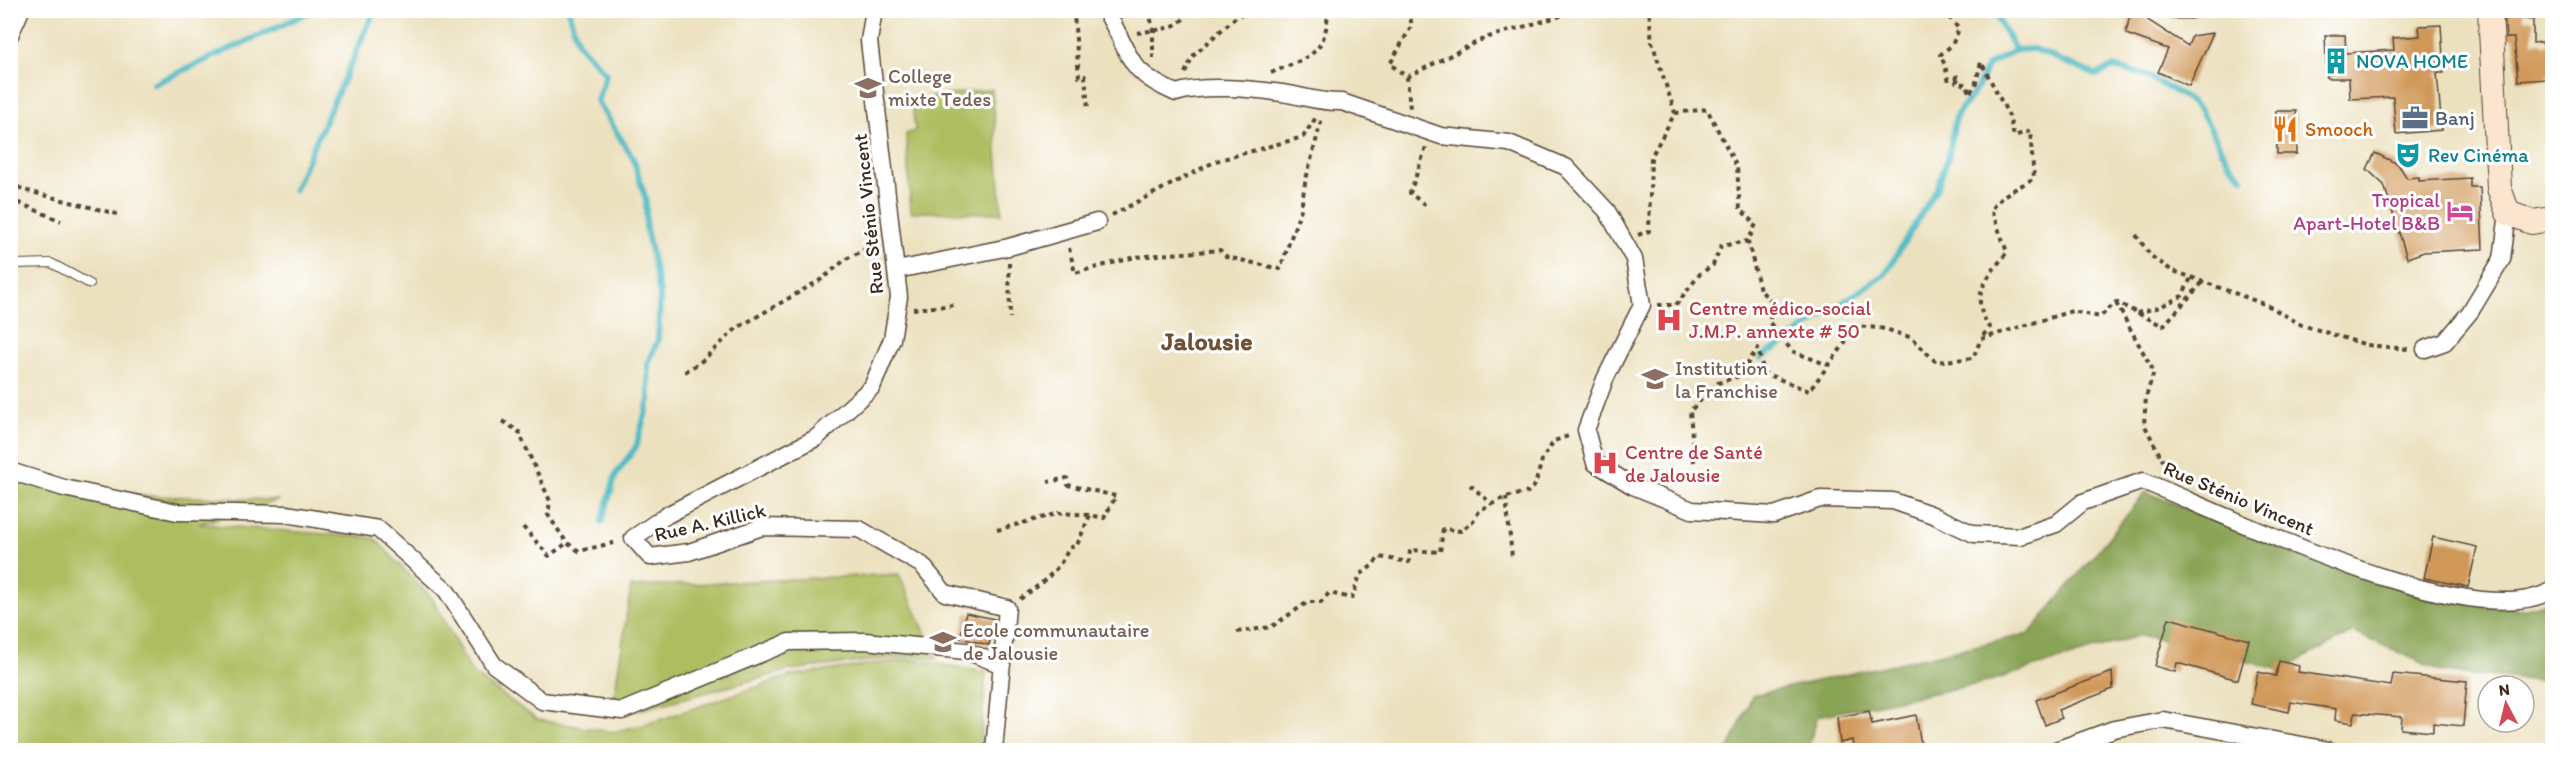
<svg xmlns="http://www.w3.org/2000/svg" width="2563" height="761" font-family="Itim,sans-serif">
<rect width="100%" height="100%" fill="#fff"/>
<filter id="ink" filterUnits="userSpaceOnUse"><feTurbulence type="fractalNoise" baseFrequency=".0167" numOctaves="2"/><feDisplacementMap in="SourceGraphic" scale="12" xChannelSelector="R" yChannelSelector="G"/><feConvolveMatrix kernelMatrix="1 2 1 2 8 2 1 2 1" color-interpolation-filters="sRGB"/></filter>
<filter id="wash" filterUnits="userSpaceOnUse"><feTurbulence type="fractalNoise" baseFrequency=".008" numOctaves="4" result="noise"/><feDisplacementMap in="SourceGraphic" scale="24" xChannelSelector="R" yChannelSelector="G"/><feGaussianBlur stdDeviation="1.35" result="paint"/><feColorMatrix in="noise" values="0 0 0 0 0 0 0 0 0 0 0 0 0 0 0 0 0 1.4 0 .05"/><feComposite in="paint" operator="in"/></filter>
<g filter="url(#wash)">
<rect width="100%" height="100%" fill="#ece1bf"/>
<path fill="#adbd5f" stroke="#74743e" stroke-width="1.5" d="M992,89L1002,213L911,212L906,134L915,131L912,100Z
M11,475L61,493L279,500L199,524L374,538L432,598L472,673L538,720L613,732L647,724L789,676L910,659L986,672L980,750H11Z
M899,574L937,659L909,656L791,670L636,711L613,704L631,587Z"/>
<path fill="#8aa456" stroke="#62673a" stroke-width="1.5" d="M2146,492L2289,552L2434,600L2522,609L2552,601V682L2443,672L2353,632L2281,670L2141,635L1983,683L1818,716L1807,750H1728L1753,695L2029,634Z"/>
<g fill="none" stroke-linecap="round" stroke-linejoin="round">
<path stroke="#4bb9c2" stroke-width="6" d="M568,10L578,43L606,74L597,101L633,158L646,200V228L660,294L658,340L648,364L649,400L636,447L616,474L602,522
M1998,10V19L2015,50L2034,49L2096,75L2113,67L2145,75L2183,96L2201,111L2229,163L2243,178
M154,84L314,10
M294,190L375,10
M1761,358L1885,274L1937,188L1948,158L1956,116L1978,87L1987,66L2015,50"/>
</g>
<g id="blocks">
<path fill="#d09858" d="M2504,10H2523L2524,19L2533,20V43L2542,42L2543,45L2553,44V76H2546L2547,79L2518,81L2514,38H2506Z
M2138,11L2149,21L2188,46L2192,36L2213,33L2189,86L2158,72L2168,49L2126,34L2130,14L2135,16Z
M2441,25L2444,73H2437L2442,130L2396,134L2393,97L2350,99L2349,78H2327L2325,35H2345L2346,53L2394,50L2393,38L2420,36L2419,26Z
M2276,111H2296L2297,154H2277Z
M2375,153L2398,164L2407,178L2419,177V181L2470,178V187H2480L2483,249L2424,252L2407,258L2384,185L2367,169Z
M2433,537L2477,547L2468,587L2424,578Z
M966,613L995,619L989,645L960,638Z
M2169,618L2249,640L2238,680L2177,663L2175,672L2155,666Z
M2279,661L2299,666L2298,672L2391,686L2393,674L2467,681L2463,726L2433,723V732L2401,729L2402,717L2355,713L2353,723L2335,720L2336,709L2291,702L2289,712L2251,704L2258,672L2276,676Z
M2112,672L2113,689L2058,710L2062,718L2045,725L2036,700Z
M1869,711L1872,724L1916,715L1922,750H1854L1852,740L1840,743L1837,717Z"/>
</g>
</g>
<g filter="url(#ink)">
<use href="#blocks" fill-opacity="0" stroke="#564536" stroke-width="1.5"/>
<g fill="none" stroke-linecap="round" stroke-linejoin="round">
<g stroke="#564536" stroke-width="10">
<path id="service" d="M10,261L17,264L51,263L90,284"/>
</g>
<g stroke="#564536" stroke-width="19">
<path id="minor" d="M874,10L869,41L899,297L892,339L872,387L816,438L667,515L633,538L650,557L689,552L762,527L859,529L922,565L945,593L1007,608L994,750
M1105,10C1132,53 1123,70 1176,93C1203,84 1254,89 1282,93C1303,96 1321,103 1342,102L1441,136L1509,143L1566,167L1607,211L1634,259L1642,305L1605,379L1586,430L1595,463L1633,486L1692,510L1774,515L1820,499L1893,501L1933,515L1974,534L2021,536L2056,524L2083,502L2143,481C2225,514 2475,638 2552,590
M2174,10H2191
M10,35L21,10
M897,270L1009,247L1097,222
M2425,349L2445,342L2470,312L2502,259L2508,213
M10,471L64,488L177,512L286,514L378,529L446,590L494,665L542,701L622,711L789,642L865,641L966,651L1002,665
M2056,750L2114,729L2163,720L2329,750"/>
</g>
<g stroke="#564536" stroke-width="26">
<path id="secondary" d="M2490,10L2499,188L2508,213L2532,222L2552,219"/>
</g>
<path stroke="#564536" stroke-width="4" stroke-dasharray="4.5 4.5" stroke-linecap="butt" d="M1087,10L1074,15L1079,77L1085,76L1088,109
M1149,10L1153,30V58
M1408,10L1412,25L1390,64L1407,77L1410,108
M1943,10L1959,29L1952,45L1940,55L1945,65L1948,79L1960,76L1956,82L1967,85L1969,94L1975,86L1981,62L2009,116L2014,136L2030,131L2034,178L2003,196L1991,209L2007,252C1988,277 1967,297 1990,327L1981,338
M1137,33C1158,29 1179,31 1190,10
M1185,73L1193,56L1237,16L1255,10
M1271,73C1310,56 1326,56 1328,10
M1407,77L1485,38L1581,10
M1675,113L1707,109L1737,167L1740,209L1756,224L1748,241L1760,290L1773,303L1769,322L1792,351L1828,365
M10,183L24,190L117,214
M10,199L61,221
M1425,205L1410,193L1426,147
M1112,215L1216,161L1303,137L1317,116
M1638,235L1649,231L1651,157L1675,113L1652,42L1649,10
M2136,235L2151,256L2171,270L2267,305L2302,325L2367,345L2408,349
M1069,248L1075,273L1135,257L1220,250L1227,257L1280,269L1301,209L1305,183L1322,118
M1009,263L1010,318
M2116,303L2154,372L2146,397L2144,424L2163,461
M1658,305H1676L1700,274L1713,265L1721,246L1748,241
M913,309L955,305
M2137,313L2160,307L2182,296L2191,278
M685,372L703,360L737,328L822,279L846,259L876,244
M503,421L519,432L550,501L548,515L567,543L579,551L617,542
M1694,462L1690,411L1718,383L1739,376L1758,348L1764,373L1809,391L1858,326L1886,329L1912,338L1936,362L1973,358L1981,339L2072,311L2100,317L2116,302L2163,326L2203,282
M1470,485L1492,504
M1506,497L1512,557
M523,527L549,556L567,543
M997,530L1059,513L1090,515
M1020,599C1041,584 1059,571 1069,548L1077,545L1090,515L1104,518L1116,496L1068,485L1067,478L1048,482
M1237,632L1271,627L1308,602H1321L1329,593L1352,598L1360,575L1373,565L1379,557L1409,562L1410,550L1440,552L1443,529L1461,531L1473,521L1480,510L1506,497L1528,492L1535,485L1542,460L1554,441L1571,435"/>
<use href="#service" stroke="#fff" stroke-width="8"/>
<use href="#minor" stroke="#fff" stroke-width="16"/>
<use href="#secondary" stroke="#fce5cf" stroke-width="24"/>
</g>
</g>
<defs>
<g id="building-bare" transform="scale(2.07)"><path d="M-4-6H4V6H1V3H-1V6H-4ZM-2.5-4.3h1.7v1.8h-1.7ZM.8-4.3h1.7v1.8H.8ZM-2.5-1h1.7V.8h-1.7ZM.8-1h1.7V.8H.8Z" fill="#0f9aa8" stroke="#fff" stroke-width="2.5" paint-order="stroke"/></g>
<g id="school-bare" transform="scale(2.07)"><path d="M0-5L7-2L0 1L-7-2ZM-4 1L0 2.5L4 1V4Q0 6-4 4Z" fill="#8d6e63" stroke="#fff" stroke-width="2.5" paint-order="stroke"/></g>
<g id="office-bare" transform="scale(2.07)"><path d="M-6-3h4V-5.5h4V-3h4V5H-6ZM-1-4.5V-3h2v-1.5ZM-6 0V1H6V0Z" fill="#5c6f8a" stroke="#fff" stroke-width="2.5" paint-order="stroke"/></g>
<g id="restaurant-bare" transform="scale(2.07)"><path d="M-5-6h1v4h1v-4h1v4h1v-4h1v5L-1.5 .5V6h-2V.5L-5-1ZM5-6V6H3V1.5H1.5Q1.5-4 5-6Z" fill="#e8710a" stroke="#fff" stroke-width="2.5" paint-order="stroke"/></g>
<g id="theatre-bare" transform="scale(2.07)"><path d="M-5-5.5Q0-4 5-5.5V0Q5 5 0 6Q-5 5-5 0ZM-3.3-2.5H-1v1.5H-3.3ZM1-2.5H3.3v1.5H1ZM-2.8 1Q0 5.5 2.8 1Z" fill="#0f9aa8" stroke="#fff" stroke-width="2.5" paint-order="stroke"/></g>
<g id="hotel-bare" transform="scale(2.07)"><path d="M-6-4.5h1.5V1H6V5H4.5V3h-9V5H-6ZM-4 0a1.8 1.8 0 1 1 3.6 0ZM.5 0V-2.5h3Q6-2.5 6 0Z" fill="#d1479c" stroke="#fff" stroke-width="2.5" paint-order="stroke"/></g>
<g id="hospital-bare" transform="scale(2.07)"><path d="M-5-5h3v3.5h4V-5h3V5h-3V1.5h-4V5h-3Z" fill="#e0444e" stroke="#fff" stroke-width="2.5" paint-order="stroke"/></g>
</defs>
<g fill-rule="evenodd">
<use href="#building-bare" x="2336" y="61"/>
<use href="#school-bare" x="868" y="88"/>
<use href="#office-bare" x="2415" y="118"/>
<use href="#restaurant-bare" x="2285" y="129"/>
<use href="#theatre-bare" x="2408" y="155"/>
<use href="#hotel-bare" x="2460" y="211"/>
<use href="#hospital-bare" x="1669" y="320"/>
<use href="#school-bare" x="1655" y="379"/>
<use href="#hospital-bare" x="1605" y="463"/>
<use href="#school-bare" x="943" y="642"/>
</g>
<g text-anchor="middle" stroke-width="6" stroke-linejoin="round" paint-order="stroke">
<g font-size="20" fill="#0d838f" stroke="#fff" text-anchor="start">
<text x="2356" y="68">NOVA HOME</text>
<text x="2428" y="162">Rev Cinéma</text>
</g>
<g font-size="20" fill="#785e54" stroke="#fff" text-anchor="start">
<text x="888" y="83">College<tspan x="888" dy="23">mixte Tedes</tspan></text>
<text x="1675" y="375">Institution<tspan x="1675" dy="23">la Franchise</tspan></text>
<text x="963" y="637">Ecole communautaire<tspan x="963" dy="23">de Jalousie</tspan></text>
</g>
<g font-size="20" fill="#4e5e75" stroke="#fff" text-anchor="start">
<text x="2435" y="125">Banj</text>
</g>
<g font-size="20" fill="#c56008" stroke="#fff" text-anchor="start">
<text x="2305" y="136">Smooch</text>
</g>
<g font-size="20" fill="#b23c85" stroke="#fff" text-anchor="end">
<text x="2440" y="207">Tropical<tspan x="2440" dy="23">Apart-Hotel B&amp;B</tspan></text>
</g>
<g font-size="20" fill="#3b2a1e" stroke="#fff">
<text transform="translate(868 214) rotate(-96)" y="7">Rue Sténio Vincent</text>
<text transform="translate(2239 498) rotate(23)" y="7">Rue Sténio Vincent</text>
<text transform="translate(710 522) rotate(-13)" y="7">Rue A. Killick</text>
</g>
<g font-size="20" fill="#be3a42" stroke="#fff" text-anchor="start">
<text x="1689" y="315">Centre médico-social<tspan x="1689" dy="23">J.M.P. annexte # 50</tspan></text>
<text x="1625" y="459">Centre de Santé<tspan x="1625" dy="23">de Jalousie</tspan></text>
</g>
<g font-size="26" font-weight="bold" fill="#6f5032" stroke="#fff">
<text x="1207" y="350">Jalousie</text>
</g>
</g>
<rect width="2563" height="761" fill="none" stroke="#fff" stroke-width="36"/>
<g transform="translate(2506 704) rotate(353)"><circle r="28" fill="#ffffff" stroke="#b1aaa5" stroke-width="1.5"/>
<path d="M0-4.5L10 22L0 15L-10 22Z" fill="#d1495b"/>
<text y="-9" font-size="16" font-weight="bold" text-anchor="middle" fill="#3b2a1e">N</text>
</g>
</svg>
